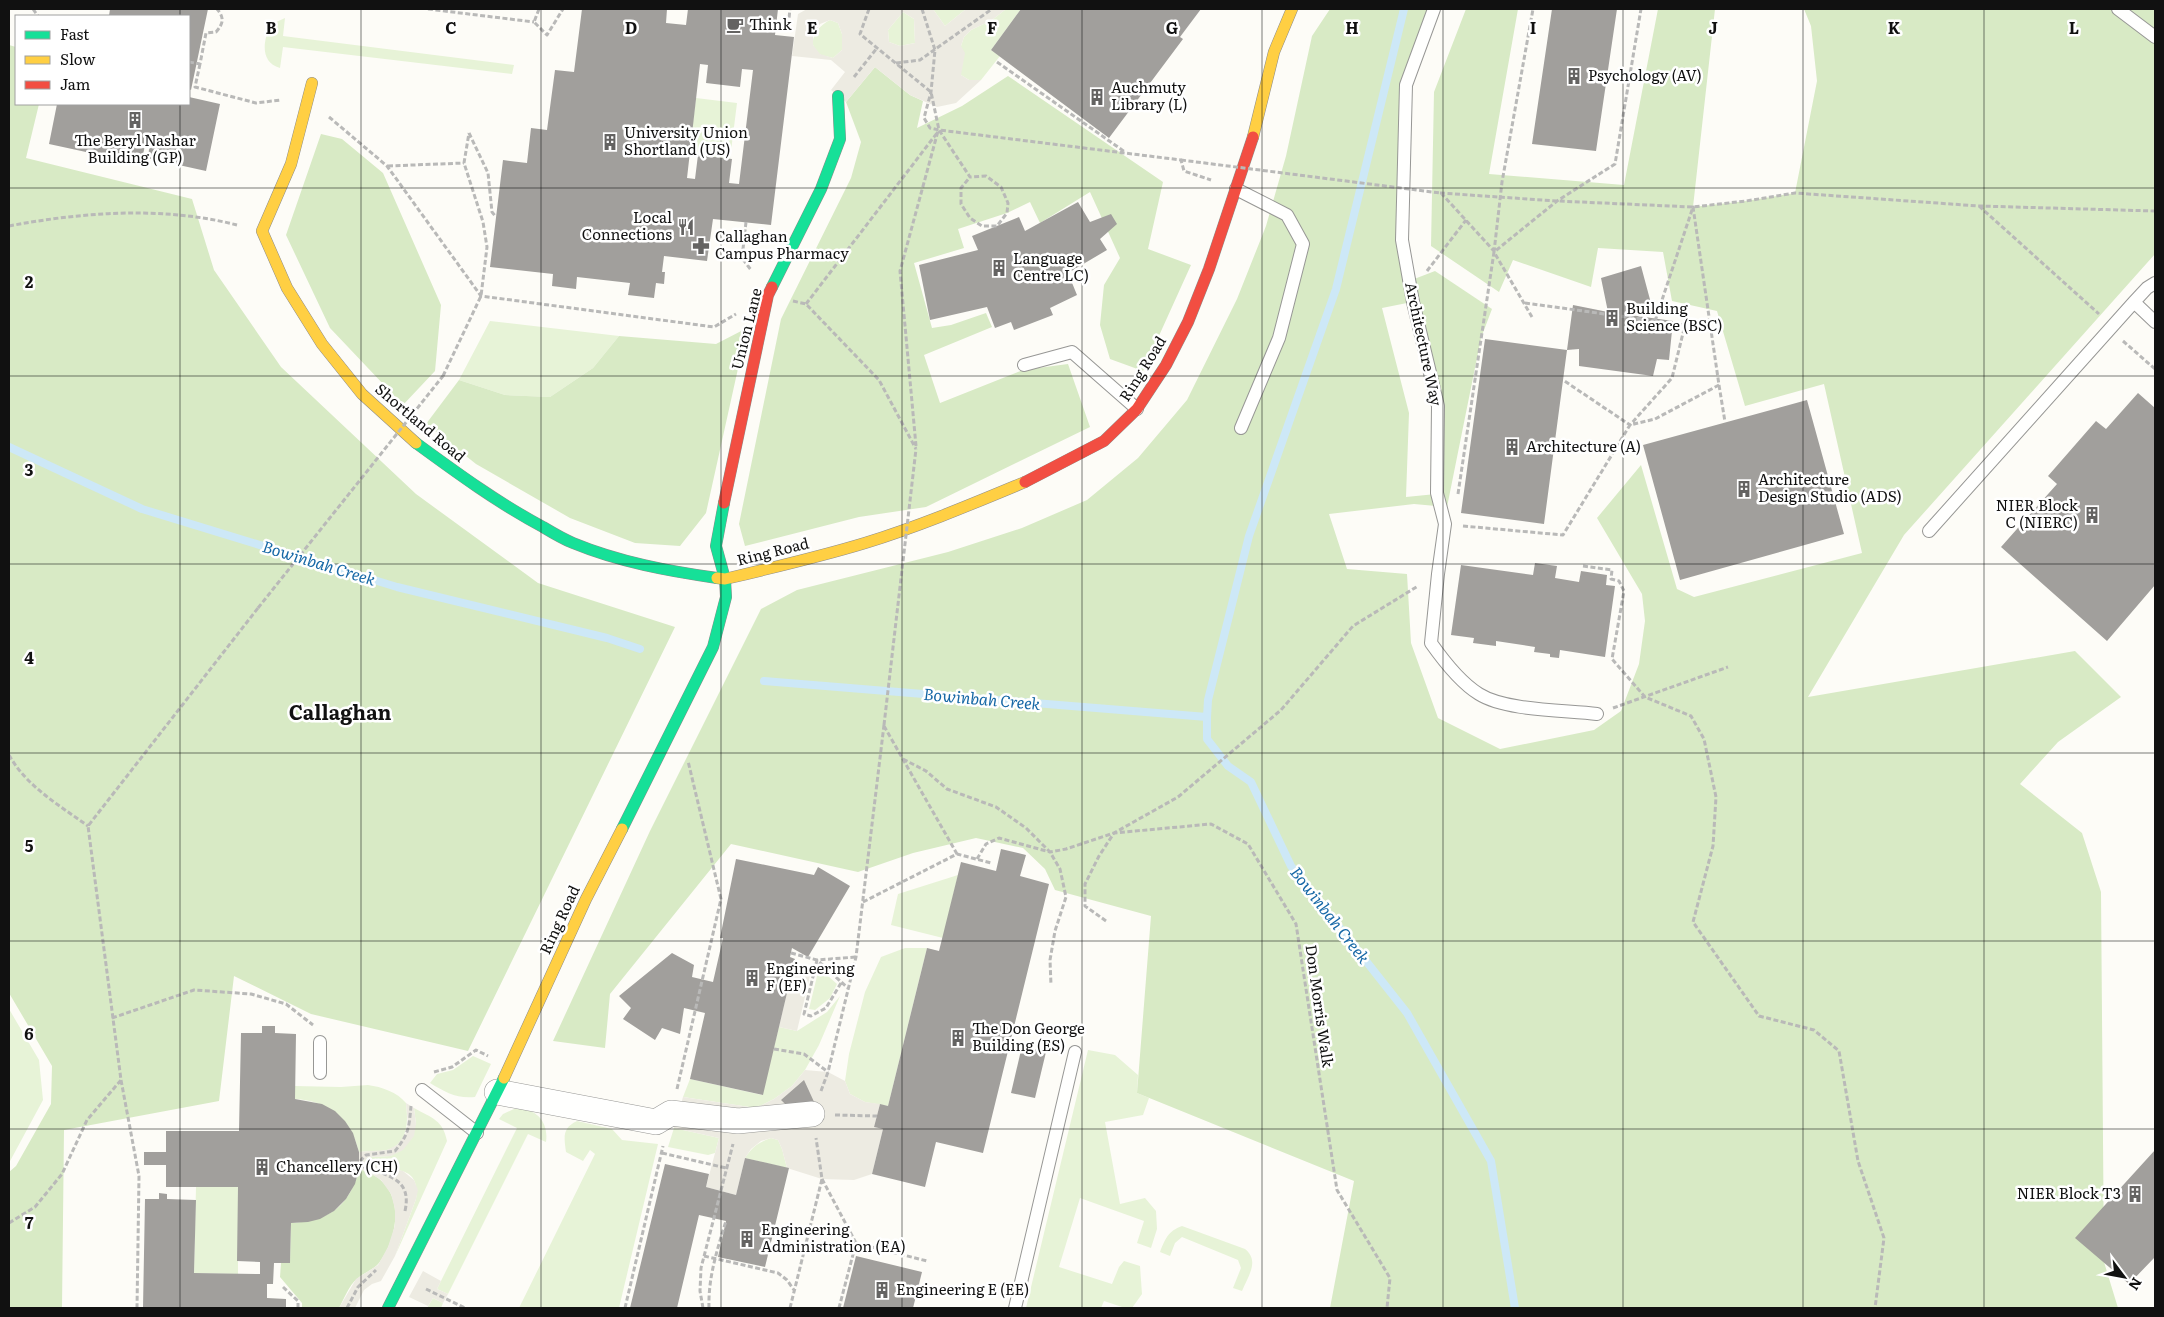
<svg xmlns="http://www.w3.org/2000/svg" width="2164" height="1317" font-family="Literata,serif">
<rect width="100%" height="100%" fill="#fdfcf7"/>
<path fill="#e7f3d7" d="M933,9H966L945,26Z
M1006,9H1021L991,50L1000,56L981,80H969L961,75V46L964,37L971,30L992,20Z
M903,12L914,19L915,43L900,46L889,42L888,30Z
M285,18L283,36L514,65L512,74L283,47L280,68C259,62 263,38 272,24Z
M830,20L838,23L842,34V50L833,58C830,57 824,56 821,55C804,45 817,26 830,20Z
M696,98L737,103L730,159L689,154Z
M490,321L619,336L593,368L550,397L505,395L459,380Z
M958,875L943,938L891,925L898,894Z
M905,948H927L888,1106L865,1102L850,1094L845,1081L849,1054L865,992L881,957Z
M819,968L837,984L830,998L815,1010L809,1009Z
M840,996L819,1045L805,1070L792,1086L774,1099L756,1108L683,1097L690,1079L762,1095L779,1027L797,1031L827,1012Z
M9,1009L39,1060L43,1100L9,1163Z
M1088,1050L1115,1055L1138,1075L1137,1093L1149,1098L1143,1115L1105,1122L1120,1204L1145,1198L1156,1211L1157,1229L1151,1248L1137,1243L1144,1221L1080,1198L1059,1267L1112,1284L1119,1267L1124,1261L1140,1266L1142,1294L1132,1308H1125L1104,1301L1101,1308H1026Z
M473,1056L491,1064L475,1097C457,1099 445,1092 430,1083L437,1074L453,1070Z
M368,1085C382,1087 397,1092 406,1103C408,1120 409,1144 387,1150C379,1152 368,1151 359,1152C351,1119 329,1101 295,1099V1086L341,1087Z
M414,1108C432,1118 443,1120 447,1141L395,1256L416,1199C422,1156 377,1177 364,1161L367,1157L391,1156L416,1124Z
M514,1109C535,1107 549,1121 546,1142L528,1134L448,1294L437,1289L517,1128L499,1119L503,1114Z
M577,1121L612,1129L622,1140L658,1144L619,1308H519L595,1154L590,1150L583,1161L566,1152C564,1137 562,1128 577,1121Z
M674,1128L719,1138L715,1153L708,1155L668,1147Z
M771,1138L778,1140L782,1149L787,1168L745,1158C752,1147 759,1142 771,1138Z
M196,1187H238V1274L194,1273Z
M1182,1226L1245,1249C1260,1261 1248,1276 1242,1291L1233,1288L1241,1268L1238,1260L1182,1237L1175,1243L1170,1256L1160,1252C1165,1239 1168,1231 1182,1226Z
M433,1298L443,1303L441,1308H427Z"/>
<path fill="#d8eac5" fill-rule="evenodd" d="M1330,9H1434L1406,85L1402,240L1409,281L1435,271L1492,309L1481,338L1447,507L1414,504L1329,514L1347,569L1407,574L1411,643L1438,718L1500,749L1594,730L1621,711L1639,664L1645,621L1642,594L1597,518L1641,465L1677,589L1694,597L1862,553L1824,384L1745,406L1717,311L1672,301L1663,252L1598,248L1591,287L1513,260L1499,292L1431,246L1434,92L1466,9H1518L1489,174L1624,185L1658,9H1715L1693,207L1746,201L1795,193L1817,81L1811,26L1804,9H2155V254L1904,535L1808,697L2075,651L2121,697L2058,742L2020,784L2082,833L2101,892L2104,1262L2118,1308H1330L1354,1181L1137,1093L1151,916L1055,890L1045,869L1023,848L976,838L913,853L858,872L731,844L610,994L605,1048L553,1041L650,831L761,609L797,590L948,552L1022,528L1087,500L1138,458L1187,400L1237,299L1266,226L1286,156L1312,36ZM1412,302L1438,406L1436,494L1406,497L1409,413L1382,308Z
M9,45L16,47V104H39L26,158L192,199L214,270L281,367L416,494L538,583L675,627L468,1051L311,1014L234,976L219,1101L64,1130L62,1308H9V1172L16,1166L51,1104L52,1066L9,993Z
M875,67L910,95L923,101L917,128L962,106L1008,76L1163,182L1148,249L1191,265L1143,371L1110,359L1100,325L1104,285L1120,258L1090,192L1040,223L1030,202L1007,213L958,229L964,248L914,263L932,328L951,325L986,313L992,327L924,355L940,403L1023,370L1068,364L1090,427L926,507L859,517L745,546L739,524L781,319L851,178L861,142L846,102Z
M321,134L342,139L383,173L441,305L435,371L403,405L330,328L286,235Z
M747,328L706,513L680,546L635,543L570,518L476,464L426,424L459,380L505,395L550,397L593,368L619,336L716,344Z
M359,1169C405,1181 402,1231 379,1263C373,1270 363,1273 357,1279C349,1285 344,1299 339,1308H302V1303L280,1277L281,1263L290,1262L291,1223C329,1221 350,1206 359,1169Z"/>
<path fill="#edebe2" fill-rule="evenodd" d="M807,9H933L945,26L966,9H1006L992,20L971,30L964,37L961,46L965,53L961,75L969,80H981L956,103L937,107L910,95L875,67L846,102L831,90L845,72L831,60L792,56L798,14ZM903,12L914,19L915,43L900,46L889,42L888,30ZM830,20L838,23L842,34V50L833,58L820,54L813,45V36L820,24Z
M793,966L811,971L797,1031L779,1027Z
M805,1070L828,1072L845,1081L850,1094L865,1102L880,1104L874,1127L883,1129L872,1174L854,1180L822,1179L787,1168L782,1149L778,1140L771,1138L761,1141L751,1149L745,1158L736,1195L706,1187L719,1138L674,1128L683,1097L756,1108L774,1099L792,1086Z
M406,1103L414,1108L416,1124L414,1136L403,1150L391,1156L368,1157L364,1161L371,1165L403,1171L414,1180L418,1190L416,1199L395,1256L381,1281L372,1284L364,1290L355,1308H339L356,1279L378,1265L388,1247L395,1225V1209L391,1194L381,1180L368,1172L359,1169V1152L387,1150L397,1145L406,1133L408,1124Z
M423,1271L441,1281L437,1289L448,1294L443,1303L433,1298L428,1306L409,1297Z"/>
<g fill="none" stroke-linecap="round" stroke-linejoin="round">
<path stroke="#cde8f7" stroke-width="8" d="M9,447L142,509L397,587L607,638L640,649
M764,681L1207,717V739L1228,766L1251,782L1291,866L1407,1013L1491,1161L1515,1308
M1207,717L1208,700L1249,536L1336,289L1404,9"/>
</g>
<path fill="#a19f9c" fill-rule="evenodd" d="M110,9H208L191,90L189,89V16H109Z
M582,9H667L666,23L686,25L688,9H778L775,35L794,37L771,225L713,219L707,261L664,256L662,272H665L664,284L656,283L654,298L628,295L630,283L577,277L576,289L552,286L553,274L490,267L503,160L527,163L531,128L547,130L555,70L574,72ZM700,64L708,65L706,83L740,87L742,69L753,70L739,184L729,183L732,159L698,155L695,179L687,178Z
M1021,9H1201L1180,37L1183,39L1109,138L991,50Z
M1552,9H1617L1596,151L1532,144Z
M189,97L220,104L206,171L147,158L151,142L146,141L142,159L128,156L133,137L128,136L123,160L49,144L57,104H189Z
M1078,202L1090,222L1111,214L1117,224L1100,239L1107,250L1068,273L1077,295L1050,308L1053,315L1014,330L1011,322L995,328L987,307L930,320L919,265L978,250L972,236L1019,217L1025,231Z
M1641,266L1652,307L1630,315L1673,321L1669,360L1657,359L1653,376L1579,366V349L1567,350L1573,305L1608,312L1601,278Z
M1485,339L1567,350L1544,524L1461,513Z
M2138,393L2155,408V585L2107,641L2001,547L2057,484L2048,476L2096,421L2106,429Z
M1807,400L1844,534L1680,580L1643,445Z
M1535,563L1557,566L1555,578L1579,582L1581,571L1607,575L1606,585L1615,586L1605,657L1560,650L1559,658L1550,657V654L1534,652L1535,647L1496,641V646L1473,643L1474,638L1451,635L1461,565L1533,575Z
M1001,849L1026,855L1020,876L1049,884L983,1153L936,1142L925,1187L872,1174L883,1129L874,1127L880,1104L888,1106L927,948L939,951L961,862L996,871Z
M736,859L814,875L818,867L850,886L808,957L792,948L790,957L795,959L763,1095L690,1079L705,1013L684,1008L680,1034L662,1028L655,1040L623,1019L631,1008L619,996L672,953L694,965L692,977L713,982L723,938H720Z
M262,1026H275V1033L296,1034L295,1099L322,1104L335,1111L345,1121L353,1133L359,1152V1169L355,1184L346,1199L334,1211L320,1219L308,1222L291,1223L290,1263H274L273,1284H267V1298L286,1299V1308H143L145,1199H159V1193L167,1194V1199L196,1200L194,1273L260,1274V1262L237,1261L238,1187H166V1165H144V1152H166V1131H239L241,1033H262Z
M1022,1046L1046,1052L1035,1098L1011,1093Z
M804,1080L821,1117L809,1127L781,1100Z
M2155,1150V1257L2129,1284L2075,1238Z
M745,1158L789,1168L765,1267L718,1257L726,1221L699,1215L677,1308H630L665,1164L709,1174L706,1187L736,1195Z
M856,1256L922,1272L913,1308H843Z"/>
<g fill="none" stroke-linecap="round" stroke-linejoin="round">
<g stroke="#979795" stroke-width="14">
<path id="lane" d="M1434,9L1406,85L1402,240L1413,302L1438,406L1437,493L1445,524L1438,574L1431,643C1443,660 1461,683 1479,694C1506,711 1565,710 1597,714
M2118,9L2155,37
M1236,189L1287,215L1303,244L1279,338L1241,428
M2134,302L2155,322
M1024,365L1072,352L1137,409
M1929,531L2134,302L2147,288L2155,283
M320,1042V1073
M422,1090L477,1133
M1015,1308L1075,1052"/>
</g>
<g stroke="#979795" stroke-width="26">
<path id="street" d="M497,1092L656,1122L671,1113L738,1121L812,1114"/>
</g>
<g stroke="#8e8d8b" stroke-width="12">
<path id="fast" d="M772,287L821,189L840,139L838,96
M416,443C457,473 498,503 543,527C553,533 563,539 573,543C619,562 668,571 717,578
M622,829L713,647L726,597L725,579L716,546L724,503
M388,1308L504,1078"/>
</g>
<g stroke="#8e8d8b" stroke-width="12">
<path id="slow" d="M312,83L291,164L262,231L287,288L322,344L362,394L416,443
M1253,137L1274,52L1292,9
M717,578L725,579C772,568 819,557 865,543C920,526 972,504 1025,482
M504,1078L586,899L622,829"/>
</g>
<g stroke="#8e8d8b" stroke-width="12">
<path id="jam" d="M1025,482L1104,441L1137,409L1166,365L1188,322L1209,269L1253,137
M724,503L768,295L772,287"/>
</g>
<path stroke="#b9b9b8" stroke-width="3" stroke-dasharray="5 2.5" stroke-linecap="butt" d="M33,9L38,16
M428,9L534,22
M539,9L534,22L547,35L563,9
M869,9L860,34L931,92L939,130L970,177L986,176L1001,187L1008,203L1007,213L997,226H982L970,218L961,204V188L970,177
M922,9L935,50L931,92L924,118L930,128L939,130L1181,160L1184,171L1211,180
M776,27L788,28L790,9
M189,62L200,64L206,33L216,32C223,24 225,18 217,9
M997,62L1125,152
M896,63L920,60L992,9
M200,64L195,87L256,103L281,100
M854,77L877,48
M329,117L387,166L481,296L714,327L736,314
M469,133L488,173L492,212L496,217
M388,166L464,163
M1440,193L1557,201L1693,207L1746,201L1795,193L1979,206L2155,211
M1441,193L1494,251
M1979,206L2099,314
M746,222L742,258L751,270
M9,226C83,212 163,206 237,225
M1427,271L1466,220
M793,301L806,304L879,380L916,449
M1525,303L1685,325L1672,378L1630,425L1563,380
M806,304L937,133
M1532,317L1494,252L1502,182L1533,9
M1685,325L1710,327
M2123,341L2155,369
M443,376L481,296L487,247L483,222L464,163L469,133
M1719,385L1725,422
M916,446L900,271L938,131
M1458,494L1494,252L1557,201L1615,164L1641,9
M1463,526L1563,535L1630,425L1655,419L1719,385L1693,207L1655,321
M1583,566L1612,570L1611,579L1619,581L1624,591L1612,659L1645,697L1691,716L1704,739L1716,797L1713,846L1693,922L1759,1016L1814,1030L1839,1051L1858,1161L1884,1238L1875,1308
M1613,708L1728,667
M884,726L957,854
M9,755C27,787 59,805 88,826
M903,759L926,771L947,789L996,807L1026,828L1050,852L1060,869L1066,897L1055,931L1050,960L1051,985
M977,859L986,844L999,838L1050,852L1066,849L1114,833L1178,797L1281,710L1353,626L1418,586
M863,902L957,854L991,863
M1106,921L1085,906V884L1099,856L1114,833L1211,824L1248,844L1296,924L1337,1190L1390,1278L1387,1308
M791,953L817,960L849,989
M841,983L826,1008L811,1016L804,1014L817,960L856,957
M112,1018L194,990L251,994L286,1004L313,1025
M774,1049L804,1054L828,1072
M434,1072L452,1067L476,1050L488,1056
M121,1080L139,1176L137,1308
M677,1089L721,899L688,761
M821,1091L828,1072L856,957L884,725
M835,1115L877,1116
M662,1153L726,1168
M822,1179L856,1243L839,1308
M405,1211C412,1179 389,1176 364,1167L361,1160L366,1155L395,1151C409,1134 409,1127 411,1106
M9,1223L35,1207L62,1174L87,1120L121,1080L88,826L258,608
M856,1243L927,1261
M704,1256L778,1273L787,1280L794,1290
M283,1287L298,1301V1308
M426,1289L465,1308
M347,1308L358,1287L376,1270
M625,1308L663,1146
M703,1308L700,1291L701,1268L733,1144
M790,1308L822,1179L816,1138"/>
<use href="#lane" stroke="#fffffe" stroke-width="12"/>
<use href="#street" stroke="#fffffe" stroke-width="25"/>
<use href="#fast" stroke="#16e098" stroke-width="11"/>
<use href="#slow" stroke="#ffcf43" stroke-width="11"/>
<use href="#jam" stroke="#f24e42" stroke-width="11"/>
<path stroke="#b9b9b8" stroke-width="3" stroke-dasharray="5 2.5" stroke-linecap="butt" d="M1181,160L1440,193
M258,608L443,376
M884,725L916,449
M709,1308C708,1278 717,1250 726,1221"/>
</g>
<path fill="none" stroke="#111" stroke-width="1" stroke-opacity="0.55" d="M180,9V16M361,9V1308M541,9V1308M721,9V1308M902,9V1308M1082,9V1308M1262,9V1308M1443,9V1308M1623,9V1308M1803,9V1308M1984,9V1308M180,104V1308M9,188H2155M9,376H2155M9,564H2155M9,753H2155M9,941H2155M9,1129H2155"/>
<defs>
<g id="cafe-bare" transform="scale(1.35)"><path d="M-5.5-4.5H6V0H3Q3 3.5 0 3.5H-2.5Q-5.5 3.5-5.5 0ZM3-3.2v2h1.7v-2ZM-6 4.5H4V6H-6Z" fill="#646362" stroke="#fff" stroke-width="2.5" paint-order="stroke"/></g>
<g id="building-bare" transform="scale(1.35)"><path d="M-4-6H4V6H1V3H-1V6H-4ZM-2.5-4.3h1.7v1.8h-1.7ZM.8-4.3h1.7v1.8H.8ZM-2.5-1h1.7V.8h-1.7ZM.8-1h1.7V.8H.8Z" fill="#646362" stroke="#fff" stroke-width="2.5" paint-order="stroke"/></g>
<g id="restaurant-bare" transform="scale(1.35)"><path d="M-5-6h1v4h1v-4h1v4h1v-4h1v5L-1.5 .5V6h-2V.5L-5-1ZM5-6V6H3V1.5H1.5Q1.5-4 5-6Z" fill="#646362" stroke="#fff" stroke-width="2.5" paint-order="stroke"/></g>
<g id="pharmacy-bare" transform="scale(1.35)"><path d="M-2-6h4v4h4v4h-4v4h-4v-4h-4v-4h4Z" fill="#646362" stroke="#fff" stroke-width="2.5" paint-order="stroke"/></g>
</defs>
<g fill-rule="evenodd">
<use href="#cafe-bare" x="735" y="25"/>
<use href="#building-bare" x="1574" y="76"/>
<use href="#building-bare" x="1097" y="97"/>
<use href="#building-bare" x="135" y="120"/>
<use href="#building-bare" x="610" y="142"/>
<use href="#restaurant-bare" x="686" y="227"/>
<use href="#pharmacy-bare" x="701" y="246"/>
<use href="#building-bare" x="999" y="268"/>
<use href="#building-bare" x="1612" y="318"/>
<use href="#building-bare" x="1512" y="447"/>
<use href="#building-bare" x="1744" y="489"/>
<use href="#building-bare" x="2092" y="515"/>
<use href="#building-bare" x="752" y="978"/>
<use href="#building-bare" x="958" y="1038"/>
<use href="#building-bare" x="262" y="1167"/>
<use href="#building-bare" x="2135" y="1194"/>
<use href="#building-bare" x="747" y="1239"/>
<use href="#building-bare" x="882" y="1290"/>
</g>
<g text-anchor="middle" stroke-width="5" stroke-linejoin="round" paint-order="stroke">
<g font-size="15" fill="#111" stroke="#fff" text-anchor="start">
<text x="749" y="30">Think</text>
<text x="1588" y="81">Psychology (AV)</text>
<text x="1111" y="93">Auchmuty<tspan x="1111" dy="17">Library (L)</tspan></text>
<text x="624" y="138">University Union<tspan x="624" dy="17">Shortland (US)</tspan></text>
<text x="135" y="146" text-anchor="middle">The Beryl Nashar<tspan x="135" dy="17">Building (GP)</tspan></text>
<text x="672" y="223" text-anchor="end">Local<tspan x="672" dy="17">Connections</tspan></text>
<text x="715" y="242">Callaghan<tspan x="715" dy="17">Campus Pharmacy</tspan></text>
<text x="1013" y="264">Language<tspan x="1013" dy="17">Centre LC)</tspan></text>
<text x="1626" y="314">Building<tspan x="1626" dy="17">Science (BSC)</tspan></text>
<text x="1526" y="452">Architecture (A)</text>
<text x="1758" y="485">Architecture<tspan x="1758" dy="17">Design Studio (ADS)</tspan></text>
<text x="2078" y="511" text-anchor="end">NIER Block<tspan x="2078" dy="17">C (NIERC)</tspan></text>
<text x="766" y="974">Engineering<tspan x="766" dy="17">F (EF)</tspan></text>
<text x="972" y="1034">The Don George<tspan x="972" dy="17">Building (ES)</tspan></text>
<text x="276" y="1172">Chancellery (CH)</text>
<text x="2121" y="1199" text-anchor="end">NIER Block T3</text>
<text x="761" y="1235">Engineering<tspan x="761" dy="17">Administration (EA)</tspan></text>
<text x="896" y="1295">Engineering E (EE)</text>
</g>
<g font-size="15" fill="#111" stroke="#fff">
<text transform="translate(747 329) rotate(-76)" y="5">Union Lane</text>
<text transform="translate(1423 344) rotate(78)" y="5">Architecture Way</text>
<text transform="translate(1143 369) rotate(-58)" y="5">Ring Road</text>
<text transform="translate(420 423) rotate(40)" y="5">Shortland Road</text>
<text transform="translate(773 552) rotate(-14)" y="5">Ring Road</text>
<text transform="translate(560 920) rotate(-65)" y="5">Ring Road</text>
<text transform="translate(1319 1006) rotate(82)" y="5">Don Morris Walk</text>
</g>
<g font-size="16" font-style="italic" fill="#1768a6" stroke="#fff">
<text transform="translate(319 563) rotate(17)" y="6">Bowinbah Creek</text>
<text transform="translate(982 699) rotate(5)" y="6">Bowinbah Creek</text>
<text transform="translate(1330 915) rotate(52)" y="6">Bowinbah Creek</text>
</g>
<g font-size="20" font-weight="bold" fill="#111" stroke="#fff">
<text x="340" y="720">Callaghan</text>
</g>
</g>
<g font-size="16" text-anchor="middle" font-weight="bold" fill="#111" stroke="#fff" stroke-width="5" stroke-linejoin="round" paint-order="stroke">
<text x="271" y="34">B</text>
<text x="451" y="34">C</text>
<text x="631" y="34">D</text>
<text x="812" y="34">E</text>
<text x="992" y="34">F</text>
<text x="1172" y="34">G</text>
<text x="1352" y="34">H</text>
<text x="1533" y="34">I</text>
<text x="1713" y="34">J</text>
<text x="1894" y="34">K</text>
<text x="2074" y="34">L</text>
<text x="29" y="288">2</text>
<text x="29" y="476">3</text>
<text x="29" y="664">4</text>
<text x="29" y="852">5</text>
<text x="29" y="1040">6</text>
<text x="29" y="1229">7</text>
</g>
<rect width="2164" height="1317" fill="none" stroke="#111111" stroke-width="20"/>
<rect x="15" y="15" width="175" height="90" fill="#ffffff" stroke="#a0a0a0"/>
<rect x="25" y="31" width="25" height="8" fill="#16e098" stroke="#a0a0a0"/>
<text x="60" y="40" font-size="15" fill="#111111">Fast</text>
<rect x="25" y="56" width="25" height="8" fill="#ffcf43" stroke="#a0a0a0"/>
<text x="60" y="65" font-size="15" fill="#111111">Slow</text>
<rect x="25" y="81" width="25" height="8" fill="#f24e42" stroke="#a0a0a0"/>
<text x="60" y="90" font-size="15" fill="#111111">Jam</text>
<g transform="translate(2124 1277) rotate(122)" stroke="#ffffff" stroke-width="4" paint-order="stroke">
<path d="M0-4L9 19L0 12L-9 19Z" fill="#111111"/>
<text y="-8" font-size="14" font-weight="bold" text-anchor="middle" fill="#111111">N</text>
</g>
</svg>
